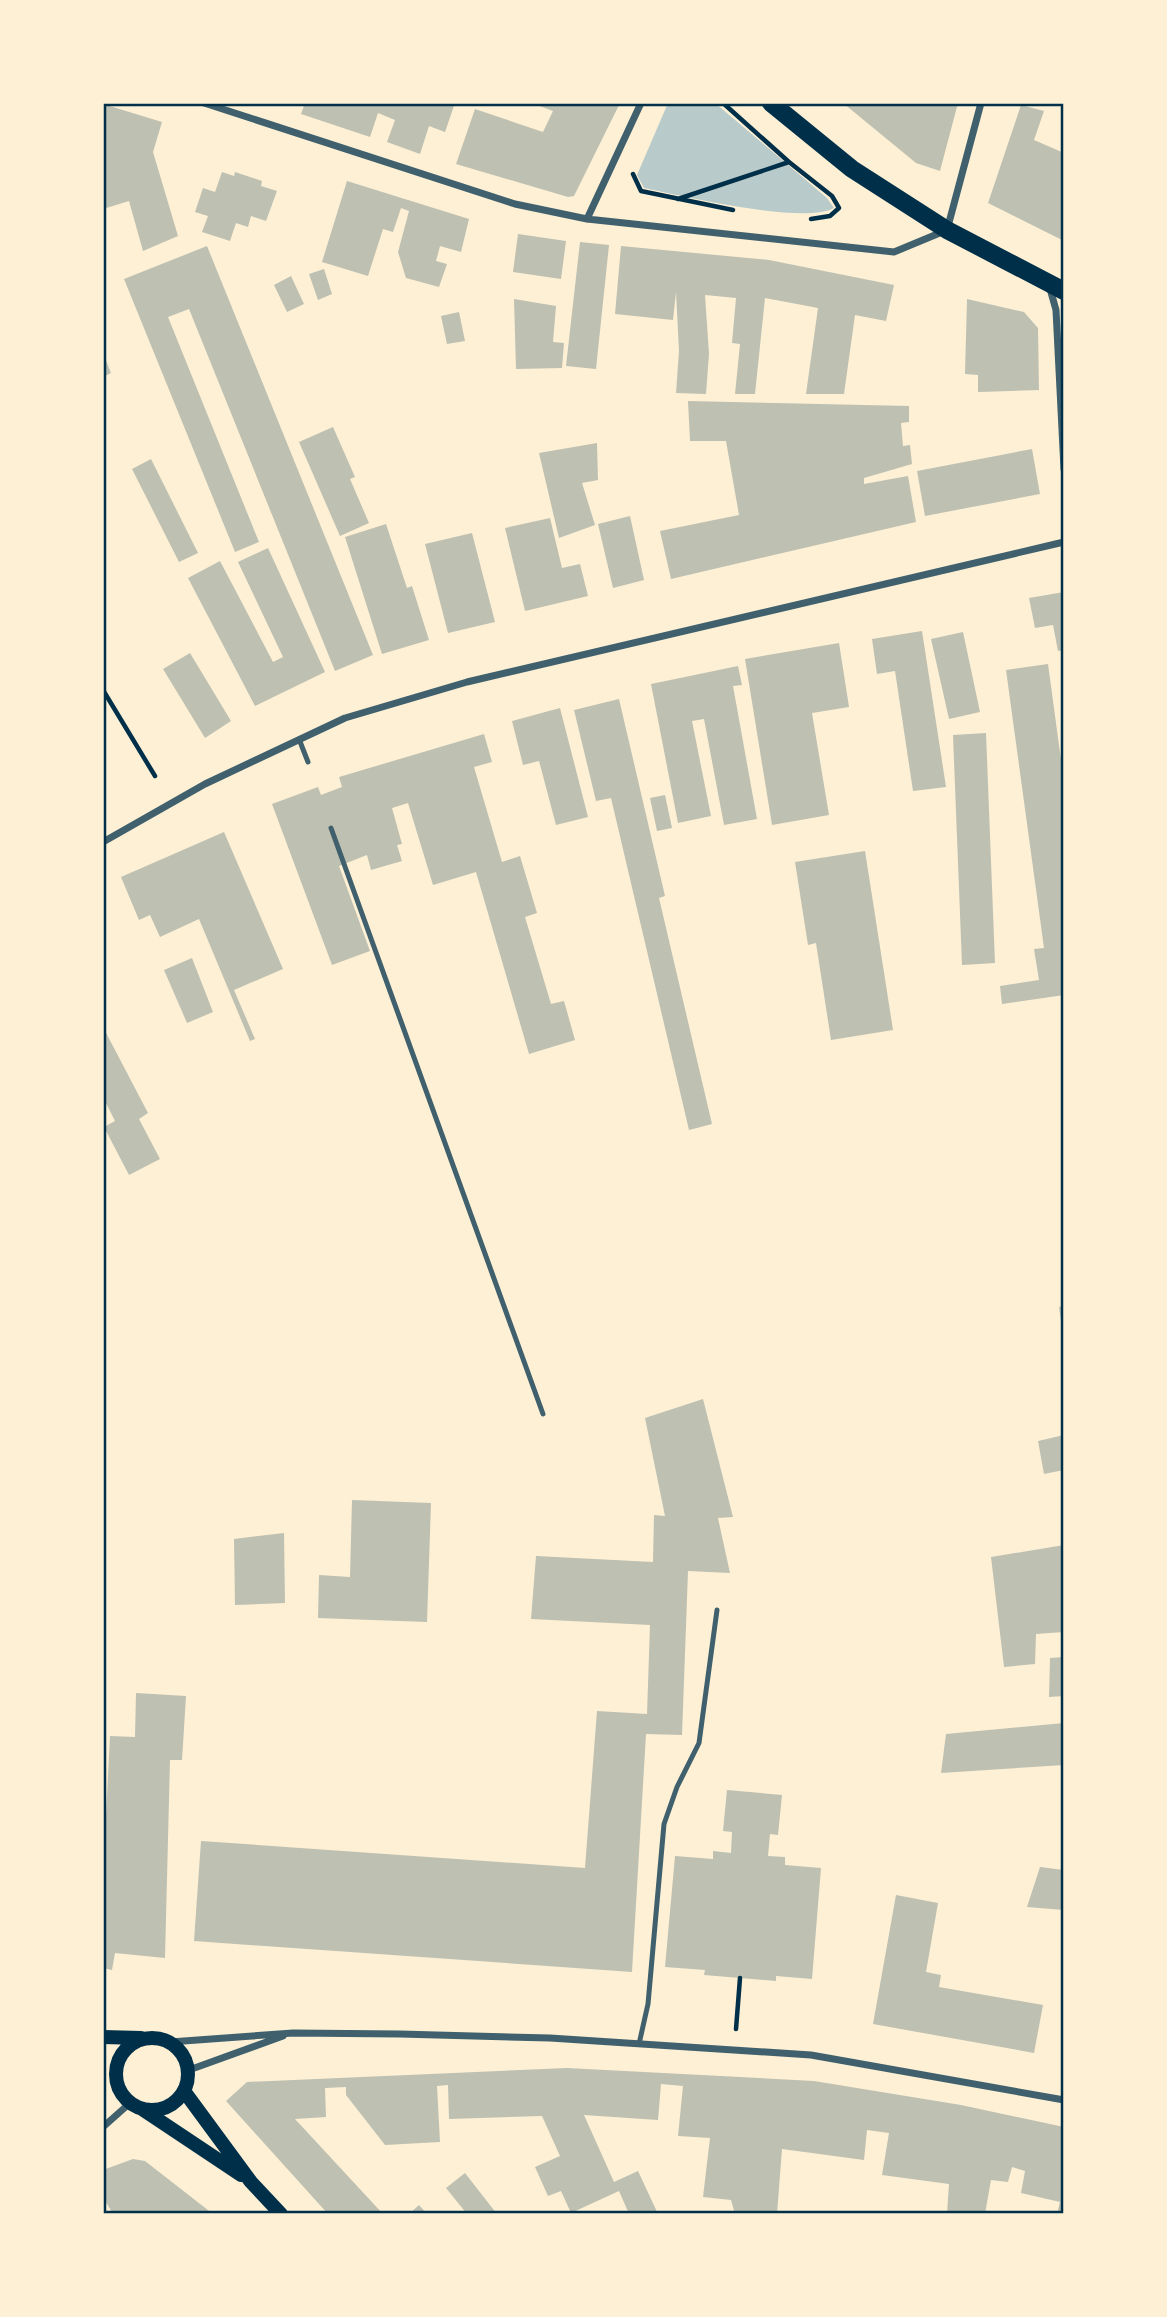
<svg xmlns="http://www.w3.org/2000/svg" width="1167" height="2317" font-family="'Open Sans',sans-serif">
<rect width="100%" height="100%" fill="#fdf0d5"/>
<path fill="#b9caca" d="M668,103H715L827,198L834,208C804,225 682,196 644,188L637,175Z"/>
<path fill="#bec0b2" d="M305,103H455L445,132L429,126L420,154L387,142L395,120L378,113L370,137L301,114Z
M532,103H620L574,196L568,197L456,164L475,109L543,132L553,111Z
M843,103H958L940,171L916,163Z
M103,104L162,122L153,152L178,236L143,251L129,201L103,209Z
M1021,105L1044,111L1034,140L1064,153V241L988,203Z
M222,172L234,176L235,172L262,181L261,186L277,191L266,221L251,216L248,227L236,223L230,241L202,232L208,216L195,212L203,188L215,192Z
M347,181L469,219L461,252L440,246L436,261L447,264L439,287L406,278L398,252L409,211L401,208L393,232L383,229L368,276L322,262Z
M518,234L566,241L561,279L513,272Z
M580,242L609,245L596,369L566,366Z
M207,246L373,655L335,671L189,309L168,317L259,542L235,552L124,279Z
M621,246L769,260L894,285L886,321L855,315L844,394H806L818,308L765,298L755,394H735L740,344L732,343L736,298L705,295L709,354L706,394L676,393L679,351L676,292L673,320L615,314Z
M324,269L332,294L318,300L309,274Z
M291,276L304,304L287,312L274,285Z
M514,299L556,306L553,342L564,343L562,368L516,369Z
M967,299L1024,312L1038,328L1039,390L978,392V375L965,374Z
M459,312L465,341L447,344L441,316Z
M103,353L111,373L103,377Z
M688,401L909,406V422L901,423L903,446L910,445L912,464L864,478V484L908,476L916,522L671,579L660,531L739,515L726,441H690Z
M333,427L355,477L350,479L369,523L340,536L299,442Z
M597,443L598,480L582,483L595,525L559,538L539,453Z
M1032,449L1040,494L925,516L917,471Z
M151,459L198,553L179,562L132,469Z
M630,516L644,580L613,588L598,524Z
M550,518L562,568L580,564L588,596L525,611L505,528Z
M386,524L407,588L412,586L429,640L382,654L345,537Z
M472,533L495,622L448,633L425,544Z
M268,548L325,672L255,706L188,578L220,561L273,662L283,657L238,562Z
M1064,592V650L1058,651L1053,625L1035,628L1029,598Z
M922,631L946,787L913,791L895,671L877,674L872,639Z
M963,632L980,712L949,719L931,639Z
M839,643L849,707L812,713L829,815L772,825L745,659Z
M190,653L231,721L205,738L163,669Z
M1048,664L1064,782V995L1002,1004L1000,986L1039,980L1034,949L1044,948L1006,670Z
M738,666L742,685L733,686L757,819L724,825L704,719L692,721L711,816L678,823L651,684Z
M619,699L665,896L659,898L712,1124L689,1130L611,798L596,801L574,710Z
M560,708L588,817L556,825L539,761L523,765L512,721Z
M986,733L995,963L962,965L953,735Z
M484,734L492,762L474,767L502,862L520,856L537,913L525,917L551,1004L564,1001L575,1040L529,1054L476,872L433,885L408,803L392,808L402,844L397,845L402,861L371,870L367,855L339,866L370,951L332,965L272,804L318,787L321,795L342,787L339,777Z
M665,795L672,828L657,831L650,798Z
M224,832L283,969L234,990L255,1039L250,1041L199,919L160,937L150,915L139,920L121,877Z
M865,851L893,1030L831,1040L816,943L808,945L795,862Z
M192,958L213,1012L187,1023L164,970Z
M103,1027L148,1113L139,1119L160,1159L129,1175L104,1127L115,1121L103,1097Z
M1064,1306V1328H1062L1059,1307Z
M703,1399L733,1517L718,1518L730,1573L688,1571L682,1735L646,1734L632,1972L194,1941L201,1841L585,1868L597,1711L647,1714L650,1625L531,1619L536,1556L653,1562L654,1515L665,1516L645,1418Z
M1064,1435V1470L1044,1474L1038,1441Z
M352,1500L431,1503L427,1622L318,1618L319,1575L350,1577Z
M284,1533L285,1603L235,1605L234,1539Z
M1064,1545V1632L1036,1634L1035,1664L1004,1667L991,1557Z
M1064,1657V1696L1049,1697L1050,1658Z
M136,1693L186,1696L182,1760H170L165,1958L115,1953L112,1970L103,1968V1876L110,1736L135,1737Z
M1064,1723V1765L941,1773L946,1734Z
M727,1790L782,1795L778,1835L770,1834L768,1856L785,1857V1865L821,1868L812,1979L776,1976V1981L704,1975L705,1970L665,1967L675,1856L713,1859V1851L731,1853L732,1832L723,1831Z
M1040,1867L1064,1870V1910L1027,1907Z
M896,1895L938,1903L926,1972L941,1975L939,1987L1043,2005L1034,2053L873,2024Z
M567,2068L814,2081L961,2105L1064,2127V2214H1057L1060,2202L1021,2193L1025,2171L1012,2167L1008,2182L991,2180L985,2214H947L949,2184L882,2175L889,2133L867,2130L864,2160L782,2149L777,2214H735L731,2200L703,2197L710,2138L678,2136L683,2086L661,2084L658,2120L584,2115L614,2182L638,2171L658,2214H629L619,2191L571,2213L561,2191L548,2196L535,2167L560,2156L542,2116L449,2119L448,2085L437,2086L440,2142L385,2145L346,2095V2087L325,2088L326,2117L295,2119L383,2214H328L226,2101L247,2082Z
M133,2159L145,2161L213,2214H113L103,2197V2170Z
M465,2173L497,2214H467L446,2188Z
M419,2205L427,2214H409Z"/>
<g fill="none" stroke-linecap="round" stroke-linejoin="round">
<path stroke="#003049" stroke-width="4.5" d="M789,162L832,196L839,208L830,216L811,219
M633,174L641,191L733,210
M678,199L789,162L723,103
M103,690L155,776
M736,2029L740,1978"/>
<path stroke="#3f606c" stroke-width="5" d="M299,739L308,762
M331,828L543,1414
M639,2044L648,2004L664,1824L677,1787L699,1743L717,1610"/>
<path stroke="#3f606c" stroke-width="7" d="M204,103L515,204L587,219L894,252L947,230L981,103
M587,219L641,103
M1049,285L1056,310L1064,469
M103,842L205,784L345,718L467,682L1064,542
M170,2042L293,2033L400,2034L550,2038L811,2055L1064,2100
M189,2070L283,2036
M103,2127L130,2103"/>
<path stroke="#003049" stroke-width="14" d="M103,2037L141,2038
M116 2074a36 36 0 1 1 72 0a36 36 0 1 1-72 0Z
M184,2091L251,2182L281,2214
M142,2109L241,2175"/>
<path stroke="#003049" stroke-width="18" d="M771,103L852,169L947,230L1064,291"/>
</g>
<rect width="1167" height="2317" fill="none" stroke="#fdf0d5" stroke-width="210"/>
<rect x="105" y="105" width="957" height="2107" fill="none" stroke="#003049" stroke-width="2.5"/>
</svg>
